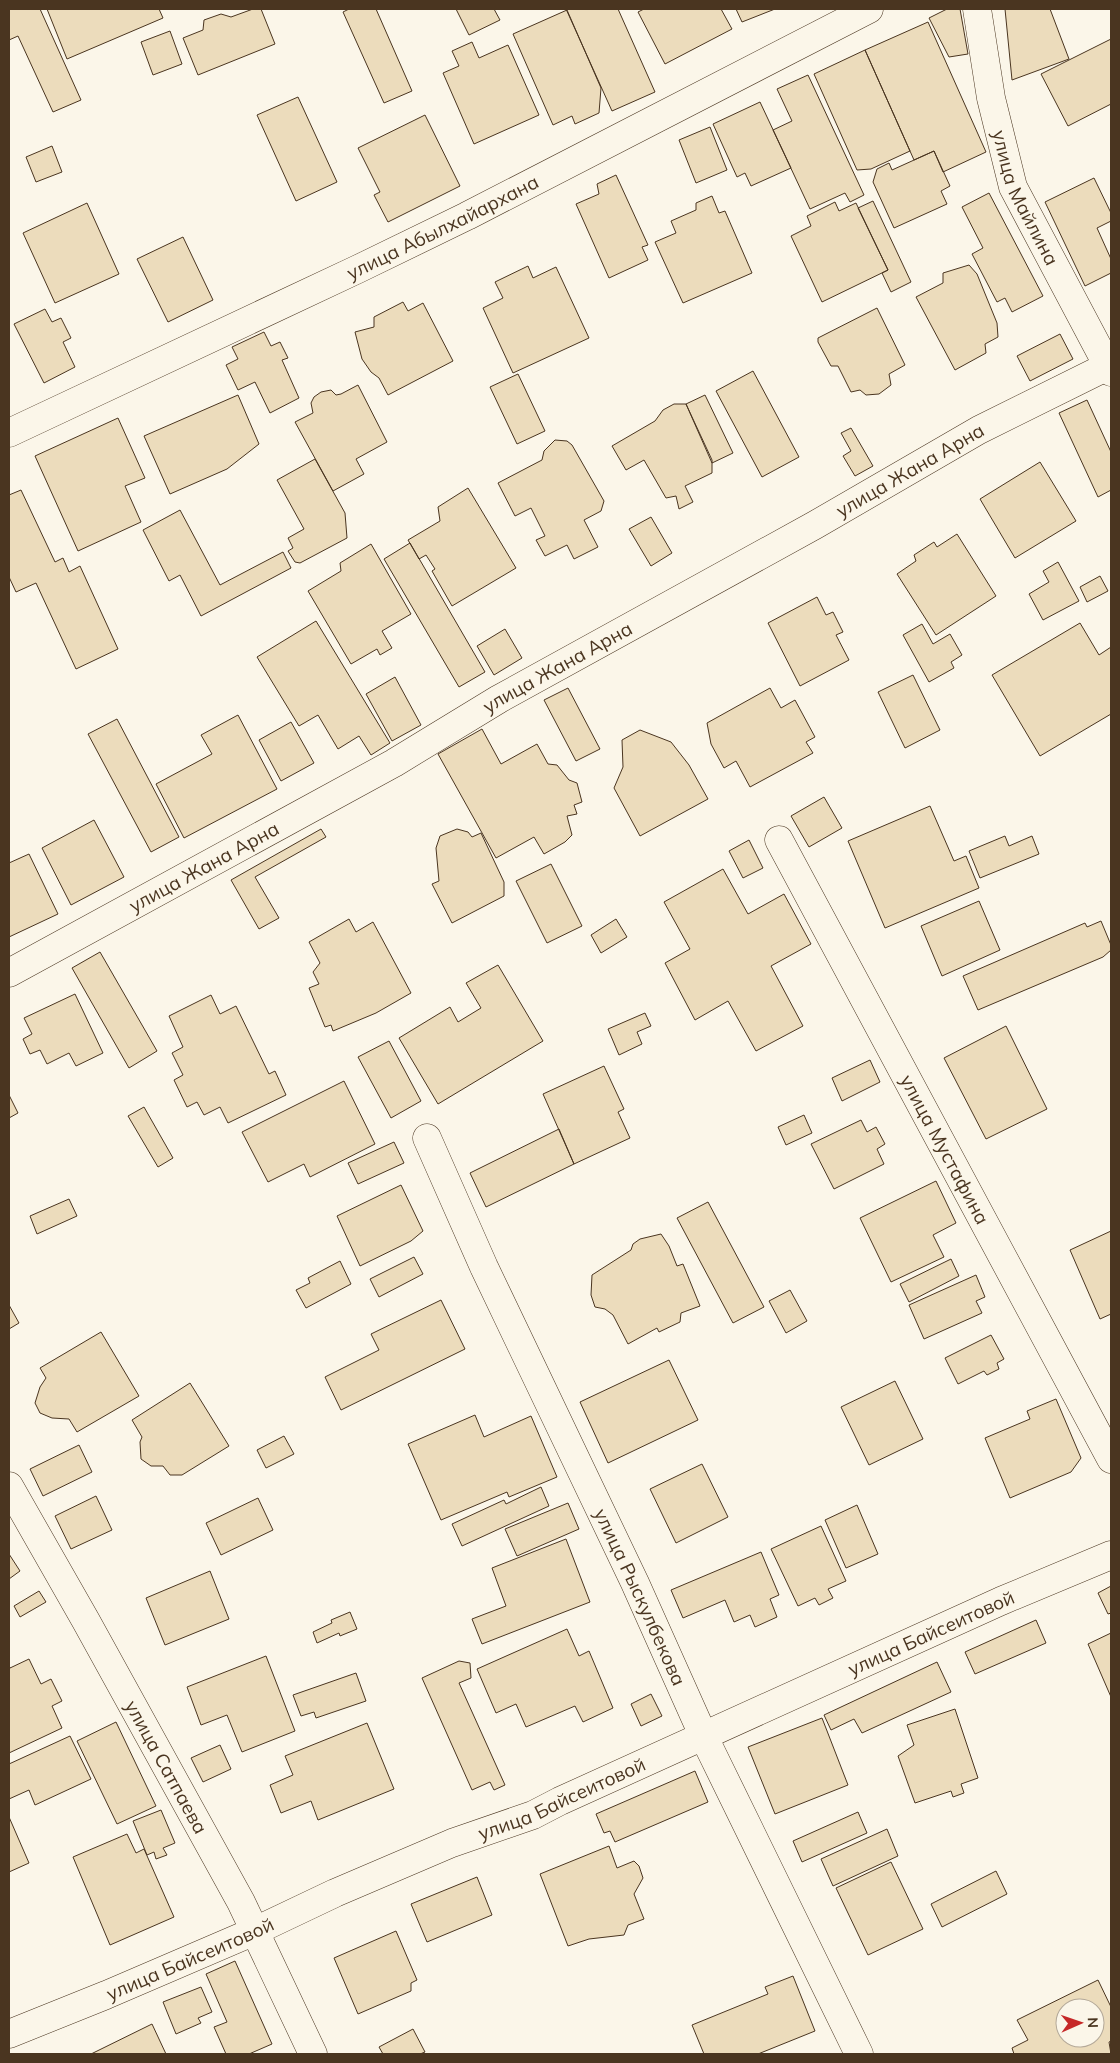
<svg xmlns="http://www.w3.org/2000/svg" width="1120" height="2063" font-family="Mulish,sans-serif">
<rect width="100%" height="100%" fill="#fbf6e9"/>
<path fill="#ecdcbc" stroke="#4a3520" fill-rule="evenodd" d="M9,9H40L81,100L53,112L18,36L9,40Z
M47,9H159L163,18L67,59Z
M253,9H261L275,44L198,75L183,38L203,30L204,20L221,14L231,17Z
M349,9H376L412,91L384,103L343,12Z
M456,9H494L500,20L469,35Z
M566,9H618L655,92L612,111Z
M644,9H721L732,29L665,64L638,12Z
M736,9H775L742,22Z
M947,9H960L968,54L949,57L929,18Z
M1005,9H1050L1069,59L1012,80Z
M567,10L601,88L599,113L575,124L572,116L553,125L513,34Z
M928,22L986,152L943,172L934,151L914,160L865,50Z
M170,31L182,64L153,75L141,42Z
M1111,39V104L1068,126L1041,74Z
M472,42L479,58L508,45L539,115L474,144L443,73L459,66L452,51Z
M865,50L910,151L871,169L857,170L814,74Z
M808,75L864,195L850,202L845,193L810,209L773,130L792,121L777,89Z
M298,97L337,182L296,201L257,115Z
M760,102L791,168L751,186L745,173L737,177L713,124Z
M425,115L460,186L388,222L374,195L380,192L358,148Z
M710,127L727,170L696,183L679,140Z
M52,146L62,172L36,182L26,157Z
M934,151L950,186L941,191L947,204L894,228L873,182L877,169L889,163L892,170Z
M616,175L648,245L642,247L648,260L609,278L576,204L599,194L597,184Z
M1094,178L1111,213V221L1097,228L1111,259V273L1085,286L1045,202Z
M989,193L1043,296L1012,312L1005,298L997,302L972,254L983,248L962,207Z
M712,196L719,213L725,211L752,273L683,303L655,242L676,233L671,221L696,210V203Z
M873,201L911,282L891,292L882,273L888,270L858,208Z
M835,202L839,211L856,203L888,270L822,302L791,236L811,226L807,216Z
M87,203L119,274L55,303L23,233Z
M183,237L213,300L168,322L137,259Z
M969,265L977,274L997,323L998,337L985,344L986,353L955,370L916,297L943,283V273Z
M528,266L533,278L556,267L589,338L513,373L483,308L503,298L495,282Z
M403,302L408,311L423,303L453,361L388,395L379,378L371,372L362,359L355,332L374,327V317Z
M877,308L905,365L889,374L891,385L879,394L866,395L860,390L851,392L838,366H831L818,342V338Z
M45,309L52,322L61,318L71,338L63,342L75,367L44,383L14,324Z
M264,332L271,346L280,342L288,358L282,360L299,398L270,413L255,382L238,390L226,365L238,359L232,347Z
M1060,334L1073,359L1030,381L1017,356Z
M753,371L799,457L762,477L716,391Z
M518,374L545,431L517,444L490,387Z
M358,385L387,442L356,459L364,474L333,491L295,422L313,413L311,403L314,397L321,392L331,390L336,395L341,394Z
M238,395L259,444L227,469L170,494L144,436Z
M705,395L733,453L712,463L686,404Z
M1087,400L1111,452V490L1098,497L1059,413Z
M674,404H686L712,460V473L685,486L693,502L679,509L676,496L666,498L644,460L626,470L612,446L655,421L663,410Z
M118,418L145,478L125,486L141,522L78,551L35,456Z
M851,428L873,466L855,476L843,456L851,451L841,433Z
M555,440L567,441L572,445L604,501L601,511L584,520L598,547L574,559L567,545L545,556L536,540L545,536L531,508L515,516L498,483L542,460L544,451Z
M315,459L345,513L347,538L300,563L295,562L288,551L293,548L288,538L304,529L277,480Z
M1040,462L1076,521L1015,558L980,499Z
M468,488L516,568L452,606L432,571L435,569L426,555L419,559L408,540L440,521L438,507Z
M21,490L55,562L63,558L69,572L80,566L118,649L76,669L36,583L16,592L9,577V495Z
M180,510L220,585L283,552L291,568L201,616L180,575L169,581L143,530Z
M651,517L672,553L651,566L629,529Z
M957,534L996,596L936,635L897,574L916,561L914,555L934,542L937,547Z
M410,543L485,672L459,687L384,559Z
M371,544L411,614L382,631L392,648L380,655L377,649L351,664L308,591L341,571L340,563Z
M1058,562L1079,601L1043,620L1029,594L1049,582L1043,571Z
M1100,576L1108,591L1087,602L1080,587Z
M817,597L826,615L833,612L843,632L836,635L849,660L800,686L768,623Z
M316,621L390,743L371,755L359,736L338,749L318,715L299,726L257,657Z
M1080,623L1099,655L1111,647V714L1040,756L992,675Z
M922,624L933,644L950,634L962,655L951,662L954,668L929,682L903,635Z
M505,629L522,658L494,675L477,646Z
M913,675L940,730L905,748L878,692Z
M395,677L421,725L392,741L366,694Z
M568,688L600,749L576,761L544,700Z
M770,688L781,708L795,700L815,737L806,742L813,753L750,787L736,761L724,768L711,744L707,723Z
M238,715L277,789L184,838L156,784L212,754L201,735Z
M117,719L179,837L151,852L88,734Z
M291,722L314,763L281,781L259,740Z
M482,729L501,764L537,744L548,764L557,765L569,780L577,783L582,802L574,805L577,814L567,816L572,835L565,842L544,854L534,837L496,858L438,754Z
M640,730L671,742L689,765L708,799L640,836L614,788L623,767L622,740Z
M824,797L842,828L809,847L791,816Z
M930,806L954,861L966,856L979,888L885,928L848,841Z
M94,820L124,877L71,905L42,848Z
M321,829L326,837L255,877L279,918L259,929L231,880Z
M457,829L468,832L472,837L481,833L504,882V896L452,923L432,884L439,881L436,848L440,836Z
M1005,836L1009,846L1032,836L1039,854L980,878L969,851Z
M749,840L763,868L743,878L729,851Z
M29,854L58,914L9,937V863Z
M551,864L582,926L547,943L516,881Z
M723,869L748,914L784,894L811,944L771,966L803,1026L756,1051L728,1001L695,1020L665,963L690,949L664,902Z
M979,901L1000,950L942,976L921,926Z
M349,919L356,932L373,922L411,993L376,1013L333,1031L331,1025L325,1027L309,988L319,984L313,972L320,963L309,942Z
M616,919L627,937L601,953L591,935Z
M1101,921L1111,945V950L1103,957L978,1010L963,976L1085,923L1087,927Z
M100,952L157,1051L129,1068L72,968Z
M498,965L543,1041L438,1104L399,1038L450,1007L458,1022L481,1008L466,983Z
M75,994L103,1053L76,1066L69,1053L47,1064L40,1050L30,1054L23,1039L32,1034L24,1018Z
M211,995L220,1014L236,1006L269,1074L275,1071L286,1095L228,1123L220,1107L204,1115L197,1102L187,1107L174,1080L183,1075L172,1053L183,1047L169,1016Z
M645,1013L651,1026L637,1032L642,1044L619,1055L608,1029Z
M1006,1026L1047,1109L986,1139L944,1058Z
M389,1041L421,1101L391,1118L358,1057Z
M870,1060L880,1082L842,1101L832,1078Z
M604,1066L624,1109L618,1112L630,1138L574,1164L543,1094Z
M344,1081L375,1144L310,1177L304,1164L268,1182L242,1132Z
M9,1095L18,1113L9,1118Z
M144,1107L173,1158L158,1167L128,1116Z
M804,1115L812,1133L786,1145L778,1127Z
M861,1120L867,1132L876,1127L885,1144L877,1149L884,1164L834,1189L811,1144Z
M559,1129L574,1164L486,1207L470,1173Z
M394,1142L404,1163L358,1184L348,1163Z
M936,1181L956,1223L933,1235L944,1257L891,1282L860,1218Z
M401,1185L423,1231L411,1241L360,1266L337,1216Z
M69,1199L77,1216L37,1234L30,1216Z
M708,1202L764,1307L733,1323L677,1218Z
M1111,1231V1314L1100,1319L1070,1250Z
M661,1234L669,1246L677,1266L683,1264L700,1306L681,1313L680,1322L659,1332L657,1328L628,1344L613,1315L605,1309L595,1307L591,1295L592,1275L631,1250L633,1244L640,1239Z
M414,1257L423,1274L379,1297L370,1279Z
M951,1259L959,1276L909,1302L900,1284Z
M340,1261L351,1284L306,1308L296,1290L310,1283L308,1278Z
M976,1275L985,1297L976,1301L982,1313L924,1339L909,1305Z
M790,1290L807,1321L786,1333L769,1301Z
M441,1300L465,1349L341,1410L325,1377L379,1350L371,1334Z
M9,1305L19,1323L9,1329Z
M101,1332L139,1396L77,1432L69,1419L52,1418L40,1413L35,1403L40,1387L46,1378L40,1368Z
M991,1335L1004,1359L997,1363L999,1369L987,1375L984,1371L958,1384L945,1358Z
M669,1360L698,1420L608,1463L580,1402Z
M895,1381L923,1439L869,1465L841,1407Z
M190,1383L229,1446L182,1475H170L163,1466H151L141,1459L140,1442L142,1437L132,1420Z
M1056,1399L1081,1458L1071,1472L1010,1498L985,1438L1030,1419L1027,1411Z
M475,1415L484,1437L531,1416L557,1477L509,1497L507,1492L441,1520L408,1444Z
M284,1436L294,1454L266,1468L257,1450Z
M79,1445L92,1472L43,1496L30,1469Z
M702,1464L728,1517L676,1543L650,1489Z
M541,1487L549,1506L462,1546L452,1524L504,1500L506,1504Z
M96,1496L112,1530L71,1549L55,1516Z
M258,1498L273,1530L221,1555L206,1523Z
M568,1503L579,1529L517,1556L505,1529Z
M857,1505L878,1554L846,1568L825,1520Z
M821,1526L846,1581L828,1589L833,1598L819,1605L815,1598L798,1606L771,1549Z
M566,1539L590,1602L482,1644L472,1619L506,1606L492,1568Z
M761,1552L779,1595L770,1599L777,1617L755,1627L750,1615L734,1622L725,1600L683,1618L671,1590Z
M9,1554L20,1571L9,1579Z
M210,1571L229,1619L165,1645L146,1598Z
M1111,1586V1613L1108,1614L1098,1593Z
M39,1591L46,1602L20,1617L14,1606Z
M350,1612L357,1629L340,1636L339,1633L317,1643L313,1632L332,1623L331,1620Z
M1036,1620L1046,1643L975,1674L965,1652Z
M567,1629L579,1656L589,1651L613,1708L583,1722L575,1706L526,1727L516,1704L496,1713L477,1669Z
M1111,1633V1697L1088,1644Z
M266,1656L295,1731L242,1752L227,1715L201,1725L187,1687Z
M29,1659L41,1684L51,1679L62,1701L52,1706L62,1728L9,1753V1665L10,1668Z
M459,1661L470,1663L471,1678L459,1683L505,1785L494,1790L490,1782L472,1790L422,1678Z
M937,1662L951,1692L862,1733L854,1719L831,1730L824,1715Z
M356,1673L366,1701L316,1718L314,1712L301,1716L293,1695Z
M651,1694L662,1716L641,1726L631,1704Z
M955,1709L978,1778L961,1784L964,1793L953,1797L951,1791L915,1803L898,1756L914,1745L907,1725Z
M822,1718L848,1785L775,1814L748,1747Z
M116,1722L156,1806L117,1824L77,1741Z
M367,1723L394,1789L318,1820L311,1801L281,1813L270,1785L293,1775L285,1756Z
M70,1736L91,1779L35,1805L29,1790L9,1799V1764Z
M220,1745L231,1769L203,1782L191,1758Z
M695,1771L708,1802L615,1842L610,1831L604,1833L596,1814Z
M161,1810L175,1843L163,1848L167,1855L156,1859L154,1852L147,1855L133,1821Z
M858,1812L867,1833L802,1862L793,1841Z
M9,1817L29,1863L9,1872Z
M887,1829L898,1856L833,1886L821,1859Z
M127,1834L136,1853L144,1849L174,1917L110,1945L73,1857Z
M609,1846L617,1868L634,1861L639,1866L643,1878L634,1894L644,1919L628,1925L624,1935L589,1939L568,1946L540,1874Z
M891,1862L923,1929L868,1955L836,1888Z
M996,1871L1007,1894L942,1927L931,1904Z
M477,1877L492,1915L427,1942L411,1904Z
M396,1931L417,1980L411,1983V1991L358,2014L334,1958Z
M235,1961L272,2044L249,2054H226L214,2027L227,2022L206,1974Z
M793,1976L815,2031L758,2054H704L692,2025L768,1994L765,1987Z
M1098,1980L1111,2007V2041L1109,2042L1111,2054H1014L1012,2048L1028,2040L1017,2020ZM1065,2008H1095V2038H1065Z
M201,1987L212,2012L198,2018L201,2023L176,2034L163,2002Z
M152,2024L166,2054H91Z
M413,2029L425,2052L420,2054H383L379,2047Z"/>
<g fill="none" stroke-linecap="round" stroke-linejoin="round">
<g stroke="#4a3520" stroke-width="29">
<g id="street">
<path id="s1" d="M977,9L991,98L1013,187L1111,372"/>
<path id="s2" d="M9,433L358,269L467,216L869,9"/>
<path id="s3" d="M779,840L1111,1459"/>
<path id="s4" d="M9,973L394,763L499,699L815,525L979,430L1108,366"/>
<path id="s5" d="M427,1138L484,1267L635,1583L703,1735L859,2054"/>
<path id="s6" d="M9,1486L86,1621L241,1902L313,2054"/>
<path id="s7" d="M9,2034L106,1995L255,1931L335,1893L452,1843L533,1815L560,1801L1001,1601L1111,1555"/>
</g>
</g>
<use href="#street" stroke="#fbf6e9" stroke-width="28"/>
</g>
<g text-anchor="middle" stroke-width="4" stroke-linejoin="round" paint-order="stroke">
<g font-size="19" fill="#4a3520" stroke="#fbf6e9">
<text dy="7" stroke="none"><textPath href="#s1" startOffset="196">улица Майлина</textPath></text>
<text dy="7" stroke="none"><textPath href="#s2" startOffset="480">улица Абылхайархана</textPath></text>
<text dy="7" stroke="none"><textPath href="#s4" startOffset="1032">улица Жана Арна</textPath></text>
<text dy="7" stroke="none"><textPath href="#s4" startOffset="628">улица Жана Арна</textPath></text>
<text dy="7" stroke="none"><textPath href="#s4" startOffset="222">улица Жана Арна</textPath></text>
<text dy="7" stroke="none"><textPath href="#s3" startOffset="351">улица Мустафина</textPath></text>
<text dy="7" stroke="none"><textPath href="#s5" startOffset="506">улица Рыскулбекова</textPath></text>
<text dy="7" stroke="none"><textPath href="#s7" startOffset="1006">улица Байсеитовой</textPath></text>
<text dy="7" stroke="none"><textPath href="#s6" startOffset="322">улица Сатпаева</textPath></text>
<text dy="7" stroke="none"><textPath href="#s7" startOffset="601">улица Байсеитовой</textPath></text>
<text dy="7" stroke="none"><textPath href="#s7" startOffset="196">улица Байсеитовой</textPath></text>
</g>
</g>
<rect width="1120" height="2063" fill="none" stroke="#4a3520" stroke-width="20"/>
<g transform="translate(1080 2023) rotate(88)"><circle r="24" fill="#fbf6e9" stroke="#b4a999"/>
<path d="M0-4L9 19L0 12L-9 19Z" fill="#c62828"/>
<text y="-8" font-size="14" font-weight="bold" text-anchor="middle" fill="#4a3520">N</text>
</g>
</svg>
